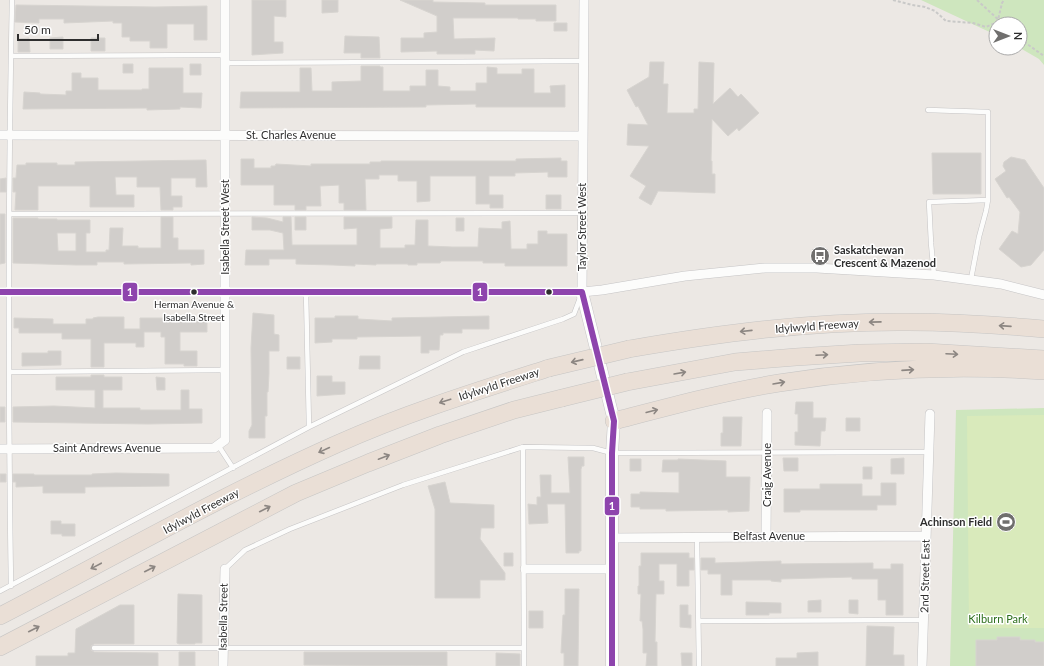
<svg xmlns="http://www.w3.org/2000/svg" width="1044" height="666" font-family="Lato,sans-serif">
<rect width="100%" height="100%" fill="#ece8e4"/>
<path fill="#cee6be" d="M921,0H1044V65L1039,59L1020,48V24H996V35Z
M1044,408V666H950L956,410Z"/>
<path fill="#d9eabb" d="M1044,415V628H969L967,416Z"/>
<path fill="#d1cecb" stroke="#d7d4d0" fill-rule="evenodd" d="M252,0H286V17L274,16V42H283V53L252,55Z
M322,0H338V12L322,13Z
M400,0H433V2L485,3V5H556V21H536V19H518V18H453L454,39L495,38L494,51L475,50V54H437V51L401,52V38H424V33L437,32V16Z
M16,5L155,7L207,6V40H194V24H167V48H150V41H130V37H122V23H113V21L64,23V19H39V23L15,22Z
M554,23H567V31H554Z
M345,36L379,37L380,58H361V53H344Z
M63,37V49H50V38Z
M29,38L30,52H18V39Z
M91,38H105V51H91Z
M650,62H664L663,84H668L667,113H694V109H698L699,62L714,63L713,104L730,88L738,97L741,94L759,113L739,131L737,128L728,136L712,119L711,161H712V174H715V193L658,191L651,205L639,198L646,186L630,176L649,146L627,145L628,124L648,125L638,106L636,107L627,90L649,77Z
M123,64H133V73H123Z
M190,64H201V75H190Z
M361,66H380V67H383V91H410V86H426V70H438V86L450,87V91H476V83H487V67L497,68V74H522V69H534V93H551L550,86L565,85V107H476V104L426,105V107L240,108L241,92H300V68H311L312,91H332V82L361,81Z
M149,68H183V93H202L201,108L180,107V109L147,110V108L23,109L24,92L40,93V94L66,95V91H72V73H81V78H98V90H142V89H149Z
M932,153H981V194H933Z
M1011,157L1025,160L1044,188V250L1031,265L1021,267L999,249L1012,231L1018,234L1020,212L1009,197L1007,198L995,179L1006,171L1003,166L1004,162Z
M561,158V161H567V177H548V172L515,173V176H489V195H503V208H490V204H476V176H430V201L417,202V181H398V175H379V179H365L366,210H344V203H339V185L320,186L321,206H306V210H295V205H274V185H241V159H254V168H271V166H275L276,164L311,166V164H370V162H381V161H516V159Z
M206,160L207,187H196V178H171V196H182V207H173V210H161L160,187H137V177H115L116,195H134V207H90V186H38V210H15L16,192H13V178H16L17,165H26V163H57V165H75V162Z
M6,178V192H0V179Z
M546,195H561V209H546Z
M0,214H5V263L0,264Z
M161,217H173V238H178V250H204V264L191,265V263L124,264V262H97V265H77L13,263V218H38V219H57V220H90V233H86V252H106V250H109L110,228H123L122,246H138V248H161ZM57,233H76V251H58Z
M252,217L267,218L283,222V217H291L292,245H357V228L344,229V217H392V228L380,229V248H405V245H415L416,220H428V246L452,247H478L479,228L502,229V222L510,221L511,249H527V244H538V231H547V234H567V266H505V263H483V261H441L440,263H417V265H408V264H376V265L355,264V266L333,265L296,264V259H269V265H245L246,250H284L283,233L270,230H252Z
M295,217H306V230H295Z
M456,218H464V231H456Z
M253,313L274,315V334L279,335V351H269V373L268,392H267V416H265V438H249V431L252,425L251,348Z
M335,316H358V319L392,321V318L489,316V329H462V333H443V335H440L439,350H429V353H421V336L357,337V339H332V342L315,343V318H335Z
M98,317H124V329H140V318H170V320L207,318V332H180V351H197V366H184V364H165V337H161V332H144V347H136V343H104V367H91V339H62V333H19V328H14V318L53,319V324H86V319H93V318Z
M48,351H61V365L22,366V353H48Z
M360,356H380V369H359Z
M287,357H300V369H287Z
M91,375H104V377H122V390H103V408H140V410H181V390H189V409H202V423L148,424L13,422V407L54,406L95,408V390H56V377H91Z
M317,376H332V382H345V394L317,396Z
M156,377L165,378V390H157Z
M796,402H813V418H826L825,431H821L820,446L795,445V432H798V414H795Z
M0,407H5V422H0Z
M723,417H742L741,446H721V433H723Z
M846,418H860V431H846Z
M568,457H584V466H582L581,469V551H579V553H566L565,504H547L548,523L529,524L528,504L537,505V497H541L540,475H551V493H570Z
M783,458H798V471H784Z
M904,458V474H891V459Z
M630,459H641V471H630Z
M678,459L726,461V477H750L749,511L728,512V510L666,511V509H640V507H631V494H640V492L679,493V472H662L663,460H678Z
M863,467H872V479H863Z
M116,473L169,474V486L85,487V493H43V486L16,487V482H13V474H34V475H92V474Z
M0,474H6V482H0Z
M445,482L450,503L494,505V528H481L480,539L505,573V580H480V598H435V509L428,486Z
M881,483H896V505H877V510H800V512H784V489H820V484H862V496H881Z
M51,521H61V524H75V536H62V534H51Z
M504,553H513V566H504Z
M641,553H689V558H694V570H689V586H677V564H659V581H664V594H656L655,642H657V666H646L647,653H643V629L642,621H640L641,594H638V586H639V566H641Z
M701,558H715V563L781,561V564L873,563V569H891V564H903V615H886V600H878V579H852V577L781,579V582L771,581V580H732V595H721V574H708V570H701Z
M565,589H579L578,666H564V653H561L563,615H565Z
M178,594L202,595V643H195V644H179L177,643Z
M821,600V612H808V601Z
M849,600H858V614L849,613Z
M746,602L781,603V613H769V615H746Z
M120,605H134V644H94L91,646V650L94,652L158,653V666H36V656H68V653H75L76,629Z
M680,605H688V615H691V628L680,627Z
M529,611H543V628H529Z
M867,626L894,627L893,655H904V666H866Z
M997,637H1020V640H1035V642H1044V666H976V640H997Z
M179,652H195V666H179Z
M304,652H447V666L304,665Z
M818,652V666H776V658H797V653Z
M496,653L520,654V666H496Z
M681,653H692V666H682Z"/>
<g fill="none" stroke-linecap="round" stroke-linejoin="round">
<g stroke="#c5c4c5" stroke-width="5.5">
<path id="service" d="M11,56L225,55
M226,63L584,61
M928,110L988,112V200L986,211L979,237L971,279
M10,214L582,213
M934,275L931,243L929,202L988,200
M306,292L309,427
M9,372L225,370
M218,445L233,468
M697,537L699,666
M225,569L245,550L290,529L403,485L523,447
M11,586C8,391 8,195 12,0
M0,591L309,427L463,352L563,319L574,314L580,298
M699,621L923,620
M94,648H524
M524,666L523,447L593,448L612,453L929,452"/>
</g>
<g stroke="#c5c4c5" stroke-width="10">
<path id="minor" d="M0,135L583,136
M0,292H582L602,290L685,276L765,268H817L934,275L1001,284L1044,295
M582,292L584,0
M0,449L214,448L225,440V0
M766,536L767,413
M613,538L926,536
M525,569H612
M223,666L225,569
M922,666L930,414"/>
</g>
<g stroke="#c5c4c5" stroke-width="13">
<path id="tertiary" d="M582,292L614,421L612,453V666"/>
</g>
<g stroke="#c6c5c4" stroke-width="18">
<path id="motorway" d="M629,349C721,333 814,321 908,322C953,322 999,325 1044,329
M627,382L735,362L796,357L860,353L926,352L1044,359
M614,421C668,407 723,392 779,383C866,369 956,365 1044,371
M0,616C112,558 222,495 337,444C406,413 477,391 549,368
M0,647L296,493L368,463L440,435L514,410L562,398"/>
</g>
<path stroke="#c9c9c8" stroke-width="2" stroke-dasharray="3 2" stroke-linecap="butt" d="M893,0L912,5L925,7L935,11L946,21L973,23L986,27L995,23L998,20L1002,3L1004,0
M977,0L1003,24
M1020,39L1044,56"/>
<use href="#service" stroke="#fcfcfb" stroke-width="4.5"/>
<use href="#minor" stroke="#fcfcfb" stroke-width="9"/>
<use href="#tertiary" stroke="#fcfcfb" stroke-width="12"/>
<use href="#motorway" stroke="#eadfd6" stroke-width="17"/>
<g stroke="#c6c5c4" stroke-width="18" stroke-linecap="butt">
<path id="motorway-bridge" d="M549,368L629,349
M562,398L627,382"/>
</g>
<use href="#motorway-bridge" stroke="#eadfd6" stroke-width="17"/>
<g stroke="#fff" stroke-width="9">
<path id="bus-1" d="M0,292H582L614,421L612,453V666"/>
</g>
<use href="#bus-1" stroke="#8e44ad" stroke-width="6"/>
</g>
<defs><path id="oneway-shaft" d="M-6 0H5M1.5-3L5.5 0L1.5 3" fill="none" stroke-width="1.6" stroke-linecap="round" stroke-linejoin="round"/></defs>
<g stroke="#8c8682">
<use href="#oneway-shaft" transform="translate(875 322) rotate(179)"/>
<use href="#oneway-shaft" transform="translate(1005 326) rotate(-176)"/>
<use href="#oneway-shaft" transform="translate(746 331) rotate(174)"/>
<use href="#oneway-shaft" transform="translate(952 354) rotate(3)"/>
<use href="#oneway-shaft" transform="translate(822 355) rotate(-3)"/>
<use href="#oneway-shaft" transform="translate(577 361) rotate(167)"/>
<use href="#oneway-shaft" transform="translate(908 370) rotate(-4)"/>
<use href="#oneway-shaft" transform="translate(680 373) rotate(-10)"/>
<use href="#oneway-shaft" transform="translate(779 383) rotate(-10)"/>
<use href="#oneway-shaft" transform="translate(445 401) rotate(162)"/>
<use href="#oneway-shaft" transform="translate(652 411) rotate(-14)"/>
<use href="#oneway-shaft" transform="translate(324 450) rotate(155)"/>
<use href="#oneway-shaft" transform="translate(384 457) rotate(-21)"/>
<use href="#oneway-shaft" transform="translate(265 509) rotate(-27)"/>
<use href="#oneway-shaft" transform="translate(96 566) rotate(152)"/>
<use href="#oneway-shaft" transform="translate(150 569) rotate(-27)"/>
<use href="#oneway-shaft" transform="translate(34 629) rotate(-27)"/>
</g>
<defs>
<g id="bus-disc" transform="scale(1)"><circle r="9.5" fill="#706f6e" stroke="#fff"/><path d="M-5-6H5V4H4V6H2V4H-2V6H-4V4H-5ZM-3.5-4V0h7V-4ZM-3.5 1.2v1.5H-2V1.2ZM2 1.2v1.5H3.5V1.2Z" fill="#fff"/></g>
<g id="stadium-disc" transform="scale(1)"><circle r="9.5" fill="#706f6e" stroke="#fff"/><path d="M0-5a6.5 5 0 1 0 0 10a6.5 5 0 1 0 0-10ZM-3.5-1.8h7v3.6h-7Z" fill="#fff"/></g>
</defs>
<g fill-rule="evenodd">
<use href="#bus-disc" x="820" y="256"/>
<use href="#stadium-disc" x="1006" y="522"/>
</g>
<g fill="#2e2e2e" stroke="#fff" stroke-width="1.5">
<circle cx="194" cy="292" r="3.5"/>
<circle cx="549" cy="292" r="3.5"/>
</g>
<g text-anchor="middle" stroke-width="3" stroke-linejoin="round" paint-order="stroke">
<g font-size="10" fill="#2e2e2e" stroke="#fff">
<text x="194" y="308">Herman Avenue &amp;<tspan x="194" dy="13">Isabella Street</tspan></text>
</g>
<g font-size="11" fill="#2e2e2e" stroke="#fff">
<text x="291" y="139">St. Charles Avenue</text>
<text transform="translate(225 227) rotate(-90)" y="4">Isabella Street West</text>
<text transform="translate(582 227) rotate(-90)" y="4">Taylor Street West</text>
<text transform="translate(817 326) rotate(-4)" y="4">Idylwyld Freeway</text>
<text transform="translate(499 384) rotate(-18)" y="4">Idylwyld Freeway</text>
<text x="107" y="452">Saint Andrews Avenue</text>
<text transform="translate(767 475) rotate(-90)" y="4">Craig Avenue</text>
<text transform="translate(201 511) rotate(-28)" y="4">Idylwyld Freeway</text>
<text x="769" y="540">Belfast Avenue</text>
<text transform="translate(925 576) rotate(-89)" y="4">2nd Street East</text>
<text transform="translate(223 617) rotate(-89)" y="4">Isabella Street</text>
</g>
<g font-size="11" font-weight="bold" fill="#2e2e2e" stroke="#fff" text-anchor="start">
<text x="834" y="254">Saskatchewan<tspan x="834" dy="13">Crescent &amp; Mazenod</tspan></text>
<text x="992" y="526" text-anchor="end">Achinson Field</text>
</g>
<g font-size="11" fill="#2c6e1b" stroke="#fff">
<text x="998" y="623">Kilburn Park</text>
</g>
</g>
<g stroke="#fff" stroke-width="1.5">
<rect x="122" y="282" width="16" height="20" rx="4" fill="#8e44ad"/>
<rect x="472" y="282" width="16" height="20" rx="4" fill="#8e44ad"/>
<rect x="604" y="496" width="16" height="20" rx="4" fill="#8e44ad"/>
</g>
<g font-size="11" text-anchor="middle" font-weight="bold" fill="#fff">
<text x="130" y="296">1</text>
<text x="480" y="296">1</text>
<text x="612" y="510">1</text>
</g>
<g transform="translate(1008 36) rotate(90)"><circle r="19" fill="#ffffff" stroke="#ababab"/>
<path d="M0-3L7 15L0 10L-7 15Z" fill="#706f6e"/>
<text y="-6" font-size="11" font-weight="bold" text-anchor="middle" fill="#2e2e2e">N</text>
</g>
<path d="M18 34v6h80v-6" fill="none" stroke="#2e2e2e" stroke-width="2"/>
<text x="24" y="34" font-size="12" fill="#2e2e2e" stroke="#ffffff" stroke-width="3" paint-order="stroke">50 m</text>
</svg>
